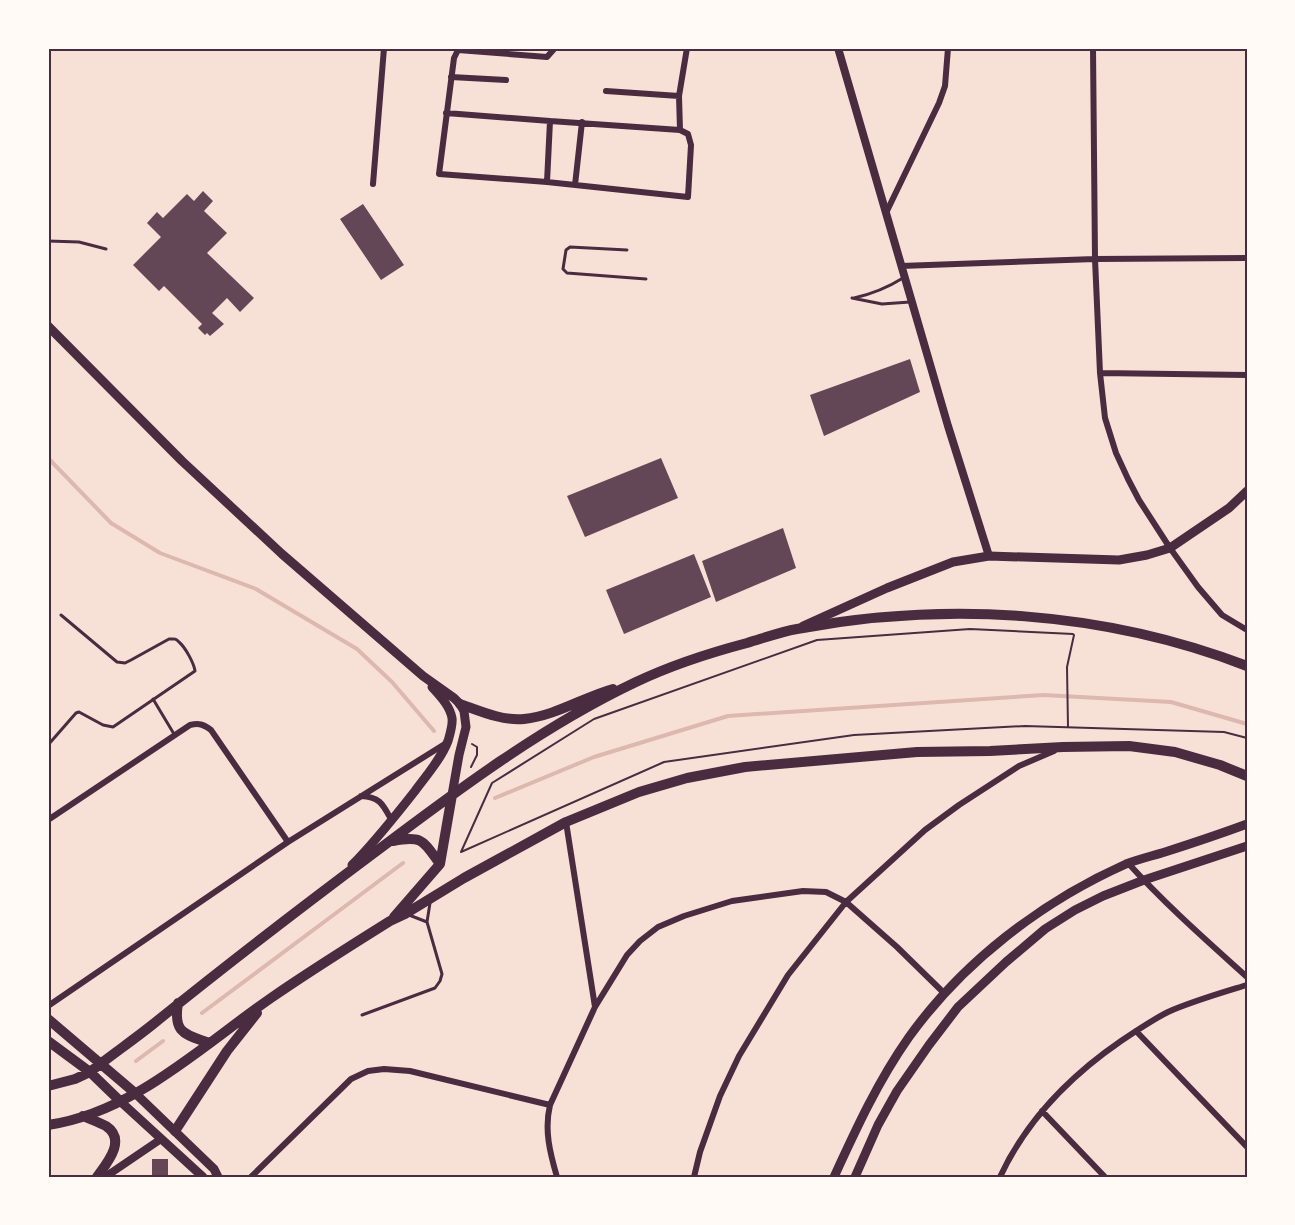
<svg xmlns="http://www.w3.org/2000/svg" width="1295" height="1225" font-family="Helvetica,sans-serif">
<rect width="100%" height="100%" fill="#f7e1d7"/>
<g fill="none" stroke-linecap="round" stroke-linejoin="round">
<path stroke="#dcb8b0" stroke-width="4" d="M48,458L111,523L160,553L256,589L357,649L392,682L434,731
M495,798L594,757L728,716L1044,695L1171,702L1247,724
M202,1013L403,863
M136,1061L163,1041"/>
</g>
<path fill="#644757" d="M203,191L213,201L204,211L227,233L207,253L254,298L240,312L227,298L212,313L224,324L210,336L207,333L205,335L198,328L202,324L164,286L159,291L133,265L161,237L147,223L157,212L163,218L187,194L194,201Z
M363,204L404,265L381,280L340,219Z
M910,359L920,392L824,436L810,395Z
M661,458L678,498L585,537L567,496Z
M783,528L796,568L716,602L702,561Z
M694,554L711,597L624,634L606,590Z
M152,1159H168V1177H152Z"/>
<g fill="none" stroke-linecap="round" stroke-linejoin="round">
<path stroke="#4a2c40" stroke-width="2" d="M1073,634L970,629L817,640L594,719L492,783L461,852L664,762L854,735L1025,726L1224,732L1247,738
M1068,727L1067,667L1074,635
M471,767L477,755V747L472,744"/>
<path stroke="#4a2c40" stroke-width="3" d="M48,241L79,242L106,249
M627,250L570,247L566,250L563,269L567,273L646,279
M852,298L882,304L910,302
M854,298C872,294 887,288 903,278
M153,699L174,734
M48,745L76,713L79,712L103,725L113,727L195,671C194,663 185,647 179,642C175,638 174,639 169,639L131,660L125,663L117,662L61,615
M409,915L427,922
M362,1015L435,988L440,981L442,974L427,922L430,903"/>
<path stroke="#4a2c40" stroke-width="6" d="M555,48L547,57L458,50L454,58L439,174L547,182L688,197L691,145L688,134L680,130L679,96L687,48
M1093,48L1095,259L1100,373L1105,418L1116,453L1128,479L1139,500L1170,548L1198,587L1222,615L1247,630
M451,77L506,80
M606,91L679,96
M446,113L550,121L547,182
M550,121L680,130
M373,184L384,48
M575,185L582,122
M886,213L939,103L945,86L948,48
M901,266L1095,259L1247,258
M1100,373L1247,375
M361,796C381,797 383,805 392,821
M48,820L190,725C199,723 203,724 211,730L288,842
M566,822L595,1007
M1128,863C1165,904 1206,940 1247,977
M48,1006L288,842L448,742
M1136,1031L1247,1147
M1042,1111L1105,1177
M251,1177L351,1079L368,1071L384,1069L410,1071L550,1105
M557,1177C550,1153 544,1130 550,1105L595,1007L627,955L640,941L658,927L684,916L732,901L803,891L826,892L846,902L897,947L945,994
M694,1177L700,1152L720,1096L739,1056L788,975L846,902L925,830L959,805L1019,766L1054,751
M1000,1177C1026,1121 1070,1076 1121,1041C1136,1031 1152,1020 1168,1012C1193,1001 1221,993 1247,985"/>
<path stroke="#4a2c40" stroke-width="8" d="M838,48L948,426L989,556
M105,1177L161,1139"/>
<path stroke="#4a2c40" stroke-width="9" d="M48,326L182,461L282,554L423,676L454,698L460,704L464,711L466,727L459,755L452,795
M803,626L887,588L953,562L989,556L1119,560L1147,555L1170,548L1229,508L1247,491
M352,865C375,842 395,816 415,791C426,776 441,759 448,741C450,734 453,725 452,718C450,706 440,696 432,687
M135,1093L214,1169L218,1177
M121,1102L203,1177
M834,1177C856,1129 878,1081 909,1037C963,962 1041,902 1126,864C1139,859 1152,856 1165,852C1193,843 1220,834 1247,824
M855,1177L878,1125L897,1091L929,1045L958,1007L1006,962L1045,929L1075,910L1103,896L1144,880L1247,846"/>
<path stroke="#4a2c40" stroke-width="10" d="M460,704C480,711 502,721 524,719C555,716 584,697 613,689
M393,841C423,835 423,841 440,864
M394,917L440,864L452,795
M178,1003C173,1034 185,1034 209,1043
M48,1019L135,1093
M48,1041L90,1072L121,1102
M48,1086L75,1079L90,1072C110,1056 132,1041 152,1025C225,966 299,909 374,853C456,791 543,726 636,682C672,665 709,653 747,643C764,638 780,632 797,629C948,601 1104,611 1247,666
M83,1116C90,1119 99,1122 106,1126C127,1140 107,1163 97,1177
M48,1125C133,1113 203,1045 271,998C310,971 350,946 390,921L405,914L464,878L566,822L639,792L687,778L745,767L917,752L990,751L1063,747L1129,746L1175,752L1220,765L1247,776
M175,1131L227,1051L257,1013"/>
</g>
<rect width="1295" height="1225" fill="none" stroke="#fffaf5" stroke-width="99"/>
<rect x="50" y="50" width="1196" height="1126" fill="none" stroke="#4a2c40" stroke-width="2"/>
</svg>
